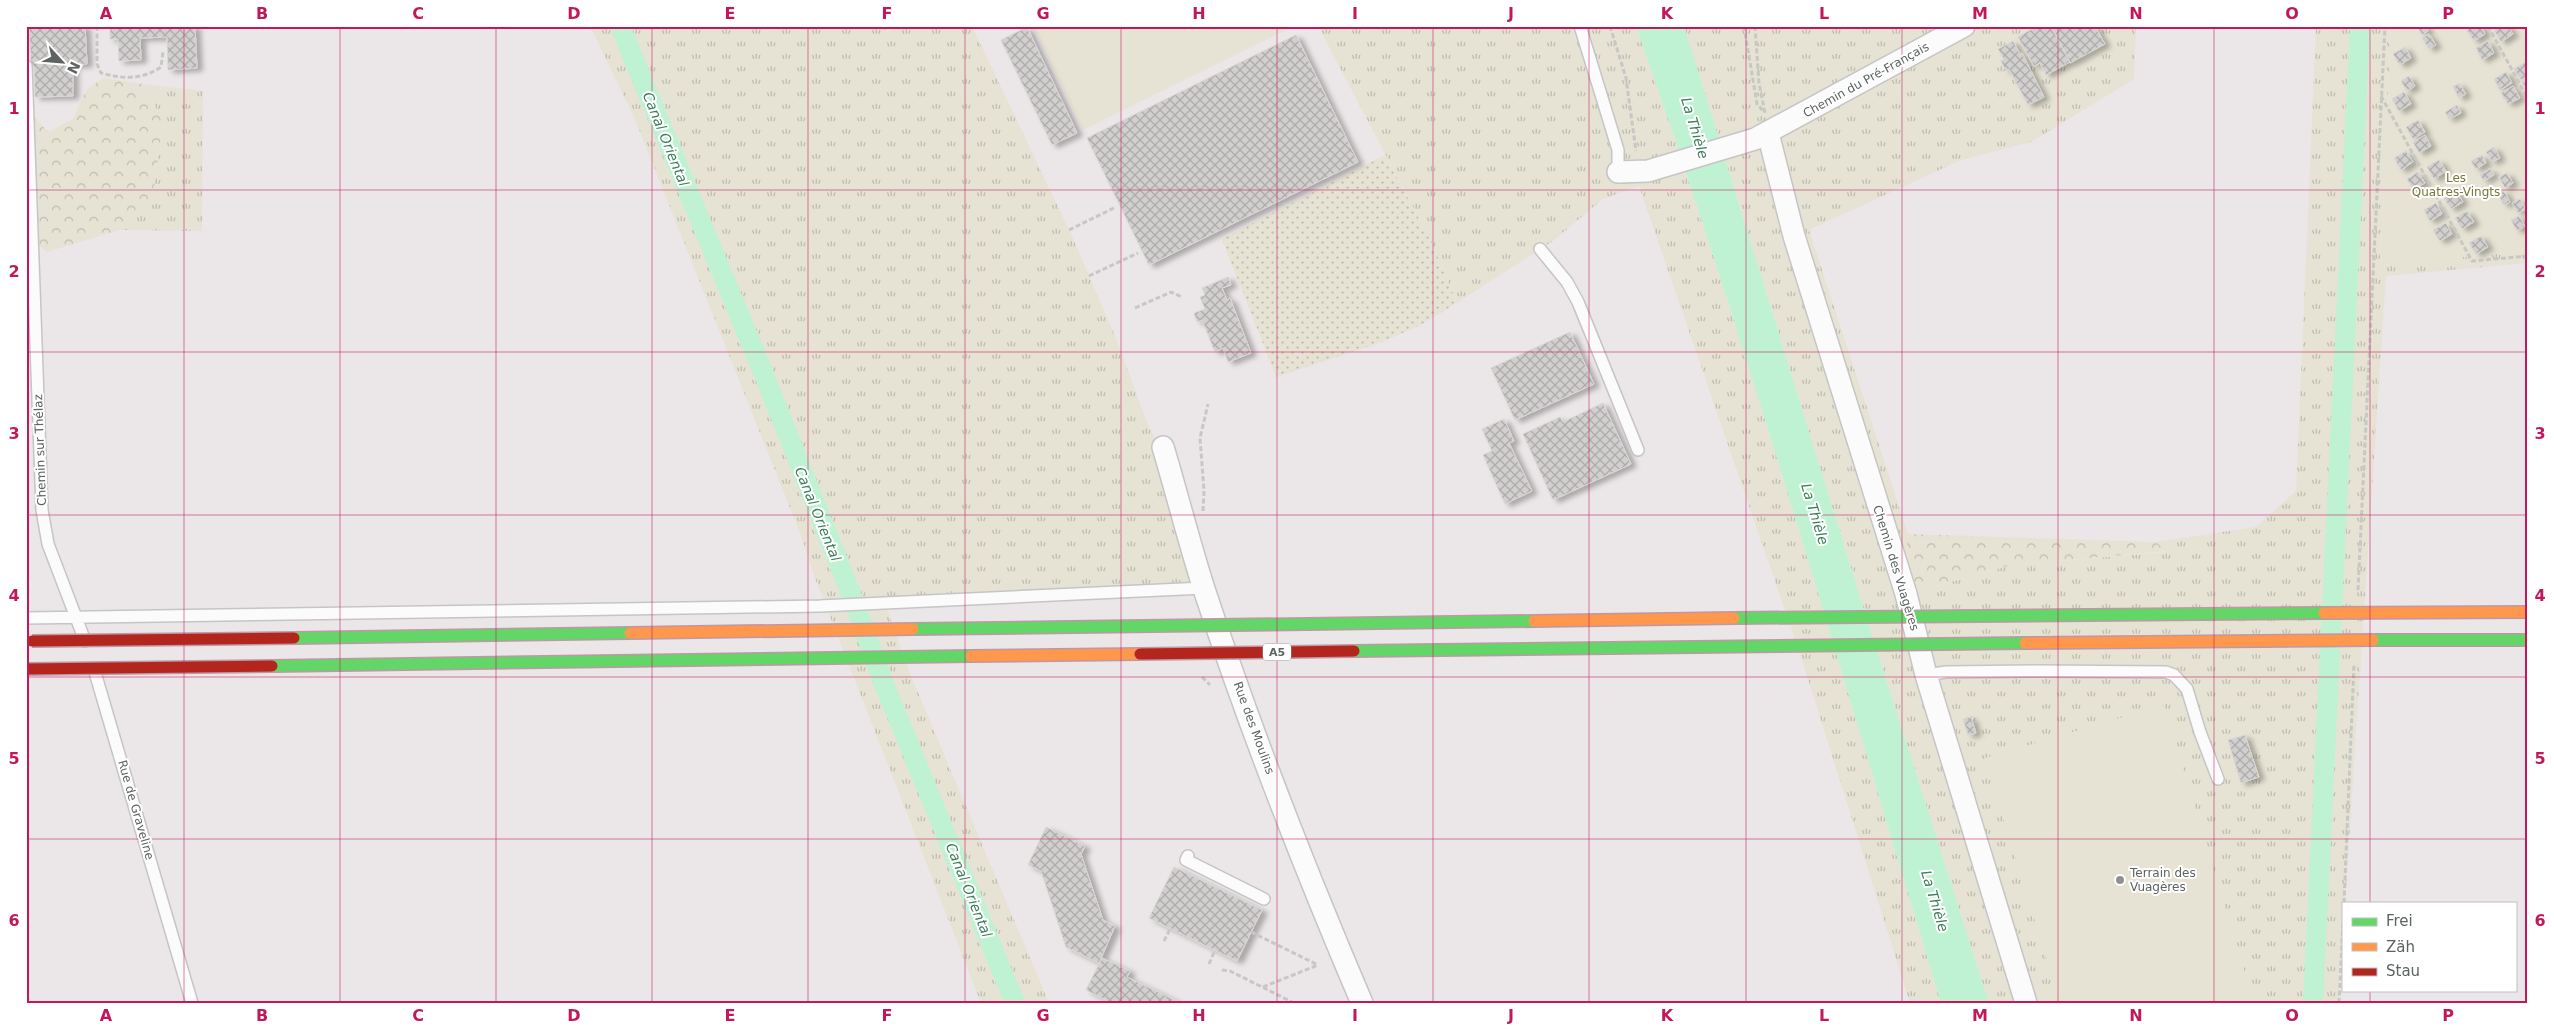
<svg xmlns="http://www.w3.org/2000/svg" width="2554" height="1029" font-family="'DejaVu Sans',sans-serif">
<defs>
<pattern id="grass-tufts" width="24" height="20" patternUnits="userSpaceOnUse" patternTransform="scale(1.25)"><rect width="24" height="20" fill="#e6e3d4"/><path d="M3 7l-1-3M5 7V3M7 7l1-3M15 17l-1-3M17 17v-4M19 17l1-3" fill="none" stroke="#bebcaf"/></pattern>
<pattern id="forest-crowns" width="20" height="18" patternUnits="userSpaceOnUse" patternTransform="scale(1.25)"><rect width="20" height="18" fill="#e6e3d4"/><path d="M2 6a3 3 0 1 1 6 0M12 15a3 3 0 1 1 6 0" fill="none" stroke="#bebcaf"/></pattern>
<pattern id="park-dots" width="8" height="8" patternUnits="userSpaceOnUse" patternTransform="scale(1.25)"><rect width="8" height="8" fill="#e6e3d4"/><path d="M2 2h.1M6 6h.1" fill="none" stroke="#bebcaf" stroke-width="1.8" stroke-linecap="round"/></pattern>
<pattern id="building-cross-hatch" width="8" height="8" patternUnits="userSpaceOnUse" patternTransform="scale(1.25)"><rect width="8" height="8" fill="#d2cfcf"/><path d="M0 0l8 8M0 8l8-8" fill="none" stroke="#aeacab"/></pattern>
<filter id="shadow"><feDropShadow dx="5.5" dy="3" stdDeviation="2.5" flood-color="#0004"/></filter>
</defs>
<rect width="100%" height="100%" fill="#ebe6e8"/>
<path fill="url(#grass-tufts)" d="M590,26H972L1077,247L1119,346L1148,425L1156,440L1204,588L885,603L911,676L1049,1003H981L813,573L802,538L634,117Z
M1318,26H1636C1749,348 1842,677 1941,1003H1910L1800,654L1639,186L1603,199L1553,241L1457,303L1430,239Z
M1684,26H2136L2134,79L2031,142L1961,160L1809,230L1908,534L1907,594L2011,565L2167,552L2155,542L2256,527L2296,491L2316,26H2391L2380,265L2528,251V263L2386,276L2345,903H2343L2338,1003H1989L1864,610Z
M143,84L203,91L202,231L120,230L152,202L163,122Z"/>
<path fill="url(#forest-crowns)" d="M104,78L143,84L163,122L152,202L120,230L47,252L26,236V109L48,132L73,119L87,89Z
M1908,534L2155,542L2168,551L2011,565L1906,594Z"/>
<path fill="url(#park-dots)" d="M1385,155L1430,239L1457,303L1419,326L1377,344L1276,377L1222,239Z"/>
<path fill="#e6e3d4" d="M1033,26H1294L1083,130Z
M2391,26H2528V251L2380,265Z
M2164,705L2254,1003H2060L1985,758Z"/>
<path fill="#bef2d2" d="M1636,26H1684L1864,610L1989,1003H1941C1842,677 1749,348 1636,26Z"/>
<g fill="none" stroke-linecap="round" stroke-linejoin="round">
<path stroke="#bef2d2" stroke-width="20" d="M620,26L765,377L851,594L882,679L1015,1003
M2313,1003L2360,26"/>
</g>
<path fill="url(#building-cross-hatch)" stroke="#dad6d7" filter="url(#shadow)" d="M29,26H85L87,64L73,65V96L35,97L34,66H31Z
M110,26H195L197,68L168,70L167,37L140,38L141,60L119,61L118,39H110Z
M2037,26H2051L2070,62L2046,75L2040,63L2034,66L2018,37Z
M2051,26H2095L2105,44L2070,63Z
M2417,26H2426L2428,31L2422,35Z
M2473,26H2481L2485,34L2474,41L2467,30Z
M2501,26H2508L2513,34L2501,42L2494,30Z
M1027,27L1077,133L1052,145L1001,40Z
M2429,34L2436,45L2429,49L2422,38Z
M1296,35L1358,162L1149,265L1087,138Z
M2013,41L2020,54L2022,53L2044,97L2028,105L2009,69L2006,71L2001,61L2004,59L1998,49Z
M2488,41L2494,53L2482,60L2476,48Z
M2405,47L2411,58L2400,65L2393,54Z
M2526,62L2528,77L2521,80L2514,69Z
M2506,72L2512,83L2500,90L2494,79Z
M2409,76L2415,86L2407,91L2401,81Z
M2528,78V92L2522,82Z
M2459,83L2466,94L2459,98L2453,87Z
M2513,86L2520,98L2508,104L2501,93Z
M2404,92L2411,104L2399,111L2392,99Z
M2457,105L2461,113L2449,119L2445,112Z
M2418,120L2425,132L2413,139L2406,127Z
M2425,135L2431,146L2419,153L2413,142Z
M2494,147L2500,158L2492,162L2486,152Z
M2406,151L2413,162L2401,170L2394,158Z
M2482,155L2486,163L2476,169L2471,161Z
M2439,160L2446,171L2434,179L2427,167Z
M2490,169L2494,175L2484,181L2480,175Z
M2418,172L2425,183L2413,190L2407,179Z
M2507,173L2513,183L2505,188L2499,177Z
M2456,191L2463,202L2451,209L2444,198Z
M2504,191L2510,202L2504,205L2498,194Z
M2520,199L2526,209L2518,213L2512,203Z
M2436,203L2442,214L2430,221L2424,210Z
M2467,211L2474,222L2462,229L2455,218Z
M2519,216L2525,226L2517,231L2511,220Z
M2446,223L2452,234L2440,241L2433,230Z
M2481,236L2488,247L2476,254L2469,243Z
M1228,277L1231,285L1222,288L1227,300L1230,298L1251,353L1228,362L1223,348L1215,352L1202,320L1197,322L1194,313L1205,309L1200,297L1205,295L1202,288Z
M1570,332L1594,384L1515,420L1491,368Z
M1603,403L1631,464L1553,500L1523,434L1560,417L1563,422Z
M1504,419L1514,441L1509,443L1532,491L1505,504L1483,455L1492,451L1482,429Z
M1971,717L1976,733L1968,735L1963,719Z
M2245,735L2259,777L2241,783L2228,740Z
M1046,827L1085,846L1081,854L1103,920L1115,926L1099,963L1066,947L1041,871L1028,865Z
M1174,867L1262,910L1237,961L1149,918Z
M1102,958L1130,971L1127,977L1181,1003H1105L1106,1000L1086,990Z"/>
<g fill="none" stroke-linecap="round" stroke-linejoin="round">
<g stroke="#c6c5c5" stroke-width="14">
<path id="lane" d="M1580,26L1618,150V172
M26,66L42,510L48,544L85,641
M1540,249L1567,282L1578,302L1638,450
M26,618L820,606L1204,588
M94,669L192,1003
M1926,675L1946,672L2038,671L2166,672L2174,675L2187,689L2200,732L2218,779
M1188,856L1186,860L1264,899"/>
</g>
<g stroke="#c6c5c5" stroke-width="24">
<path id="street" d="M1768,133L1794,236L1906,594L1926,675L2026,1003
M1618,172L1648,171L1755,139L1964,26
M1163,447C1177,494 1189,542 1204,589C1250,729 1304,867 1362,1003"/>
</g>
<path stroke="#c7c8c4" stroke-width="3" stroke-dasharray="5 2.5" stroke-linecap="butt" d="M97,26V64L101,73C122,79 142,80 161,67L163,52
M1610,26L1626,78L1636,151
M1744,26L1757,104L1764,112
M1755,26L1759,83L1765,113
M2488,26L2528,99
M2381,96L2472,261L2528,256
M1069,230L1116,207
M1089,276L1138,253
M1135,308L1171,292L1182,297
M1203,511L1204,491L1200,438L1208,404
M2358,590L2385,26
M1202,677L1210,685
M2344,903L2354,664
M1251,932L1318,965
M1164,941L1170,929
M1209,964L1215,950
M1222,970L1230,971L1294,1003
M1263,987L1318,965
M2339,1003L2343,922"/>
<use href="#lane" stroke="#fcfbfc" stroke-width="11"/>
<use href="#street" stroke="#fcfbfc" stroke-width="21"/>
<g stroke="#bf97a5" stroke-width="14" stroke-linecap="butt">
<path id="fast-bridge" d="M1734,618L2324,613
M913,629L1534,621
M294,638L630,633
M2373,640H2528
M1354,651L2025,643
M272,666L971,656"/>
</g>
<g stroke="#bf97a5" stroke-width="14" stroke-linecap="butt">
<path id="slow-bridge" d="M2324,613L2528,612
M1534,621L1734,618
M630,633L913,629
M2025,643L2373,640
M971,656L1140,654"/>
</g>
<g stroke="#bf97a5" stroke-width="14" stroke-linecap="butt">
<path id="jam-bridge" d="M32,641L294,638
M1140,654L1354,651
M26,669L272,666"/>
</g>
<use href="#fast-bridge" stroke="#63d668" stroke-width="11"/>
<use href="#slow-bridge" stroke="#ff974d" stroke-width="11"/>
<use href="#jam-bridge" stroke="#b3261e" stroke-width="11"/>
</g>
<path fill="none" stroke="#c2185b" stroke-width="1" stroke-opacity="0.55" d="M184,26V1003M340,26V1003M496,26V1003M652,26V1003M808,26V1003M965,26V1003M1121,26V1003M1277,26V1003M1433,26V1003M1589,26V1003M1746,26V1003M1902,26V1003M2058,26V1003M2214,26V1003M2370,26V903M26,190H2528M26,352H2528M26,515H2528M26,677H2528M26,839H2528M2370,990V1003"/>
<circle fill="#8e9190" stroke="#fff" stroke-width="2" cx="2120" cy="880" r="5"/>
<g text-anchor="middle" stroke-width="4" stroke-linejoin="round" paint-order="stroke">
<rect fill="#fff" stroke="#8d9290" stroke-width="1" x="1263" y="643.5" width="28" height="17" rx="4"/>
<g font-size="11" font-weight="bold" fill="#5c6360">
<text x="1277" y="656">A5</text>
</g>
<g font-size="12" fill="#5c6360" stroke="#fff">
<text transform="translate(1866 80) rotate(-29)" y="4">Chemin du Pré-Français</text>
<text transform="translate(40 450) rotate(-92)" y="4">Chemin sur Thélaz</text>
<text transform="translate(1896 568) rotate(73)" y="4">Chemin des Vuagères</text>
<text transform="translate(1254 728) rotate(70)" y="4">Rue des Moulins</text>
<text transform="translate(136 810) rotate(74)" y="4">Rue de Graveline</text>
</g>
<g font-size="12" fill="#767639" stroke="#fff">
<text x="2456" y="182">Les<tspan x="2456" dy="14">Quatres-Vingts</tspan></text>
</g>
<g font-size="12" fill="#5c6360" stroke="#fff" text-anchor="start">
<text x="2130" y="877">Terrain des<tspan x="2130" dy="14">Vuagères</tspan></text>
</g>
<g font-size="14" font-style="italic" fill="#397e59" stroke="#fff">
<text transform="translate(1695 128) rotate(73)" y="5">La Thièle</text>
<text transform="translate(666 139) rotate(68)" y="5">Canal Oriental</text>
<text transform="translate(818 514) rotate(68)" y="5">Canal Oriental</text>
<text transform="translate(1815 514) rotate(73)" y="5">La Thièle</text>
<text transform="translate(969 890) rotate(68)" y="5">Canal Oriental</text>
<text transform="translate(1935 901) rotate(73)" y="5">La Thièle</text>
</g>
</g>
<rect width="2554" height="1029" fill="none" stroke="#ffffff" stroke-width="55"/>
<rect x="2342" y="902" width="175" height="90" fill="#ffffff" stroke="#bec1bf"/>
<rect x="2352" y="918" width="25" height="8" fill="#63d668" stroke="#bec1bf"/>
<text x="2386" y="926" font-size="15" fill="#5c6360">Frei</text>
<rect x="2352" y="943" width="25" height="8" fill="#ff974d" stroke="#bec1bf"/>
<text x="2386" y="952" font-size="15" fill="#5c6360">Zäh</text>
<rect x="2352" y="968" width="25" height="8" fill="#b3261e" stroke="#bec1bf"/>
<text x="2386" y="976" font-size="15" fill="#5c6360">Stau</text>
<g transform="translate(62 62) rotate(116)" stroke="#ffffff" stroke-width="4" paint-order="stroke">
<path d="M0-4L9 19L0 12L-9 19Z" fill="#5c6360"/>
<text y="-8" font-size="14" font-weight="bold" text-anchor="middle" fill="#5c6360">N</text>
</g>
<rect x="28" y="28" width="2498" height="974" fill="none" stroke="#c2185b" stroke-width="2"/>
<g font-size="16" text-anchor="middle" font-weight="bold" fill="#c2185b">
<text x="106" y="19">A</text>
<text x="262" y="19">B</text>
<text x="418" y="19">C</text>
<text x="574" y="19">D</text>
<text x="730" y="19">E</text>
<text x="887" y="19">F</text>
<text x="1043" y="19">G</text>
<text x="1199" y="19">H</text>
<text x="1355" y="19">I</text>
<text x="1511" y="19">J</text>
<text x="1667" y="19">K</text>
<text x="1824" y="19">L</text>
<text x="1980" y="19">M</text>
<text x="2136" y="19">N</text>
<text x="2292" y="19">O</text>
<text x="2448" y="19">P</text>
<text x="14" y="114">1</text>
<text x="2540" y="114">1</text>
<text x="14" y="277">2</text>
<text x="2540" y="277">2</text>
<text x="14" y="439">3</text>
<text x="2540" y="439">3</text>
<text x="14" y="601">4</text>
<text x="2540" y="601">4</text>
<text x="14" y="764">5</text>
<text x="2540" y="764">5</text>
<text x="14" y="926">6</text>
<text x="2540" y="926">6</text>
<text x="106" y="1021">A</text>
<text x="262" y="1021">B</text>
<text x="418" y="1021">C</text>
<text x="574" y="1021">D</text>
<text x="730" y="1021">E</text>
<text x="887" y="1021">F</text>
<text x="1043" y="1021">G</text>
<text x="1199" y="1021">H</text>
<text x="1355" y="1021">I</text>
<text x="1511" y="1021">J</text>
<text x="1667" y="1021">K</text>
<text x="1824" y="1021">L</text>
<text x="1980" y="1021">M</text>
<text x="2136" y="1021">N</text>
<text x="2292" y="1021">O</text>
<text x="2448" y="1021">P</text>
</g>
</svg>
